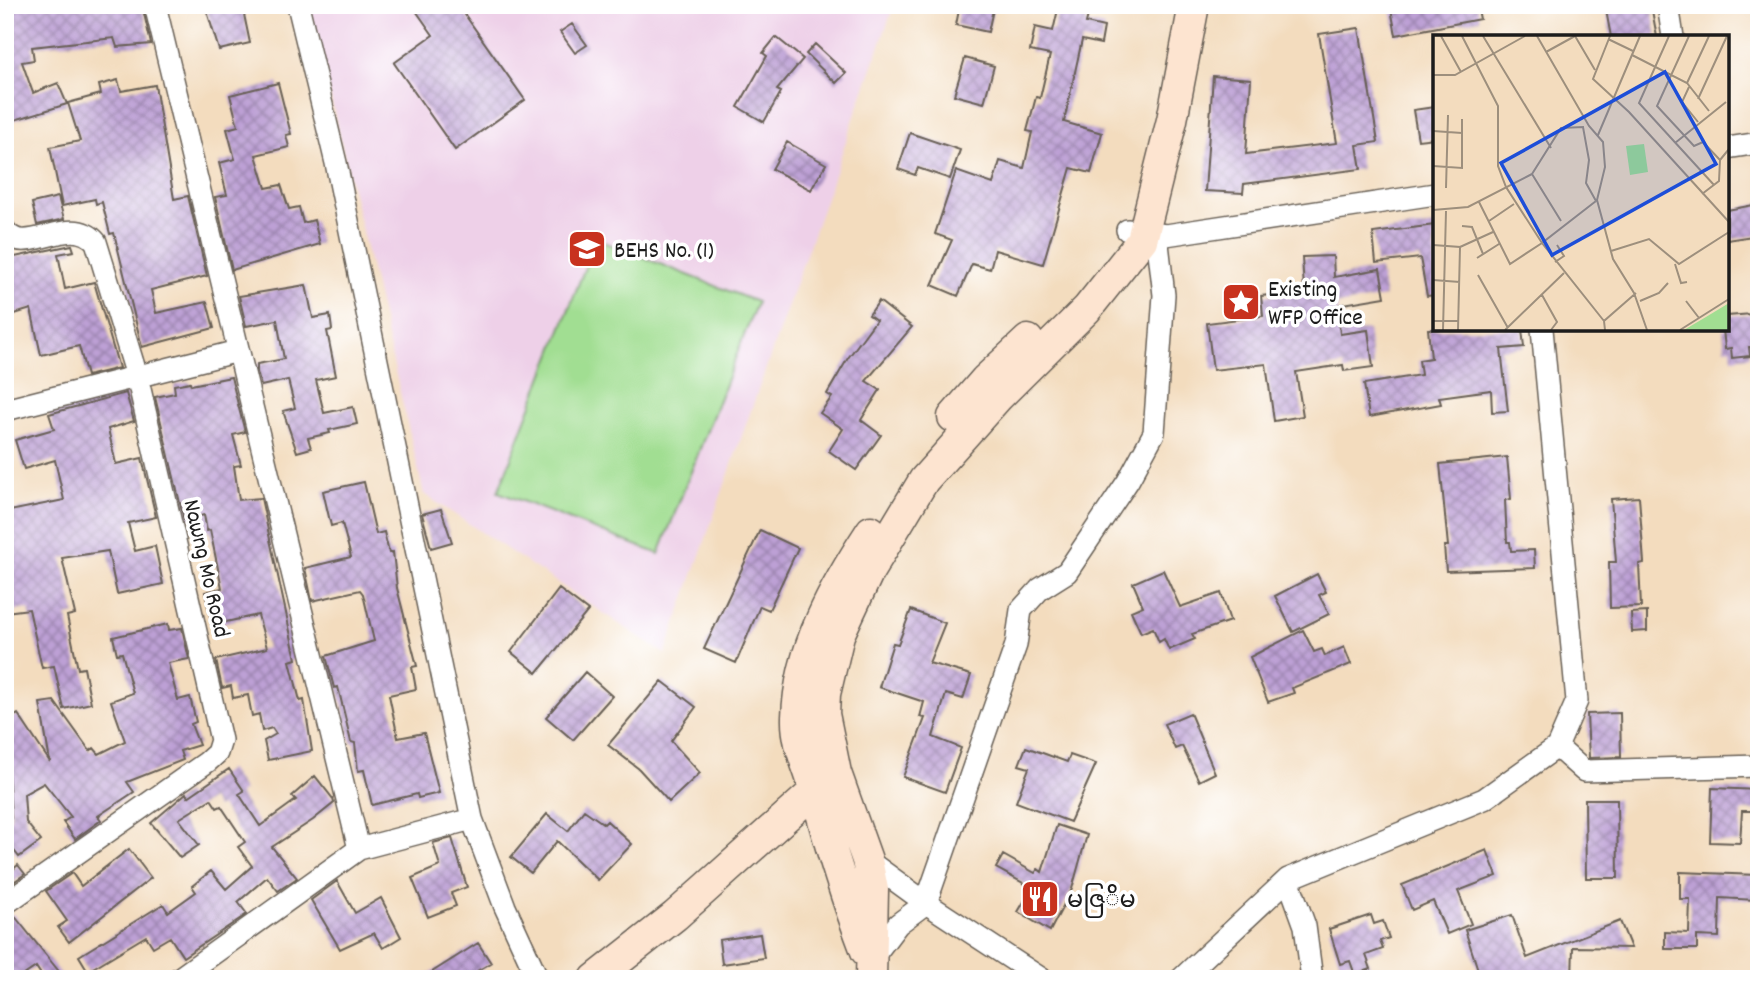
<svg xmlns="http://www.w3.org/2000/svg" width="1764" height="984" font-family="Dekko,'Noto Sans Myanmar',sans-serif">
<defs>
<pattern id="building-cross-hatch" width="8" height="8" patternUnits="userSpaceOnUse" patternTransform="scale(1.75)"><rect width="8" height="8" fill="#bda0d5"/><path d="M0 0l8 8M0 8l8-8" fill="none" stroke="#9982ac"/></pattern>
</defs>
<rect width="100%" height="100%" fill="#fff"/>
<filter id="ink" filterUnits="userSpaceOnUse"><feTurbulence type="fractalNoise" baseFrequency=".0143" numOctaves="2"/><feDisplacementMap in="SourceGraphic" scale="14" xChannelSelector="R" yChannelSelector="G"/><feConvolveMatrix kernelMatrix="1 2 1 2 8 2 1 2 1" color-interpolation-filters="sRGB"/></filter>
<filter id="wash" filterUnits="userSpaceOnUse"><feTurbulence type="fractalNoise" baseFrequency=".00686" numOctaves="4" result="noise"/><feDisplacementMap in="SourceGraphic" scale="28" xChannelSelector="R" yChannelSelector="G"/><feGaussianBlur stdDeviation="1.57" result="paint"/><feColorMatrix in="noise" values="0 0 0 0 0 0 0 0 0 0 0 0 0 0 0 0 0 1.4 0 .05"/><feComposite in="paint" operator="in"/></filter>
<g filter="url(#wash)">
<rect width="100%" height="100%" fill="#f3dcbe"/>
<path fill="#eed0e8" d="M309,5H894L665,654L424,494Z"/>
<path fill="#a1de92" stroke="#5e7d57" stroke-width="2" d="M596,239L757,302L659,554L498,492Z"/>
<g id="blocks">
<path fill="url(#building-cross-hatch)" d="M5,5H142L151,44L117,47L114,38L32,47L34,60L22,62L33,93L58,83L67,104L5,123Z
M205,5H242L250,43L219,50Z
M412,5H458L525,100L455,150L394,63L433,35Z
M960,5H994L988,32L956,25Z
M1059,5L1090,7L1086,23L1104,27L1101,44L1082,40L1064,122L1102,133L1091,173L1071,168L1043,264L995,250L990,269L972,264L958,296L932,285L952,240L935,234L956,171L993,184L1000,161L1024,168L1032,132L1027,131L1036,97L1040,98L1050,55L1030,51L1035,27L1053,31Z
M1410,5H1477L1480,19L1396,35L1391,9Z
M1605,5H1651L1657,37H1611Z
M572,24L587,45L575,53L560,32Z
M1359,28L1378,142L1357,145L1361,169L1244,184L1243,193L1205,191L1213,76L1251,79L1246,154L1337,143L1319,34Z
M776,37L803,59L777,90L781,92L764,122L738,107L767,56L763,53Z
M815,44L846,73L836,83L806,54Z
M965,58L994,66L984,103L954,95Z
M118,80L121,91L155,85L174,199L188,196L207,276L151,290L156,313L207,302L214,328L142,347L114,233L110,234L102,202L96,204L95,199L62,206L50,147L80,141L68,103L101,94L99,85Z
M278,83L291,134L286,135L289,147L256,155L266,188L281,185L289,209L299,207L303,223L314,220L320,244L232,270L215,197L227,195L219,163L235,159L227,129L238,126L230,95Z
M1435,107V138L1418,140L1413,110Z
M910,133L960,150L950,179L918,168L915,175L898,169Z
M787,142L826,164L811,190L772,169Z
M58,197L64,219L37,225L32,203Z
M1759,204V235L1727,240V210Z
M1435,225V295L1427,296L1420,258L1376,263L1373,233Z
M72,245L74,251L58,254L65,289L94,282L119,368L87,376L79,346L41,355L31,309L5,317V259Z
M1333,256L1334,277L1380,269L1385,297L1337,305L1340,334L1368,330L1373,367L1344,371L1343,365L1296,372L1303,416L1274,421L1266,364L1213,370L1207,323L1263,316L1261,296L1299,292V289H1304L1302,257Z
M306,285L313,318L330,315L332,330L327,331L336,376L316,380L324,413L353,407L357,424L329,430L330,433L308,438L311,448L297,452L283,411L295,408L288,380L261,386L257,372V364L284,359L277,320L246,326L239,296Z
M879,301L912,327L866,381L880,390L861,420L881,435L856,470L829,451L843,429L820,413L832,397L827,394L848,358L876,320L869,315Z
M1752,314L1754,347H1749L1750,356L1732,358L1731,348L1725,349L1723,329H1727V316Z
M1428,329H1522L1524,347L1501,349L1508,411L1492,412L1491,390L1439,397L1441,404L1369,417L1364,384L1421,375L1419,360L1431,358Z
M231,377L245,432L233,435L241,465L234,466L239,500L261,498L296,659L290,661L300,701L304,700L312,751L268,760L264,741L276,734L272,728L262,731L259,714L252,716L248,695L233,698L231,686L222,688L216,660L267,648L258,615L212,625L205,592L222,588L210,530L207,531L204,515L184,520L155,397L175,393L174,385L190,382L191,385Z
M126,393L134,421L108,429L116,464L142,458L156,517L128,523L135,551L155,546L163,584L117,594L108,551L62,558L75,614L67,616L78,669L84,668L91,703L64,709L54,666L42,668L29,609L5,612V590L10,589L5,569L9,565L5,512L64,500L55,460L24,469L15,440L54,429L49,414Z
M1507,457L1511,499L1505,500L1507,542H1510L1511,551L1534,550L1535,568L1446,571L1444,546H1448L1440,464Z
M364,482L376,534L384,532L389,553L393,552L397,588L417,666L412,667L416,689L389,695L398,738L424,733L439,793L418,798L417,794L372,805L364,770L358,771L355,743L351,742L338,687L334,688L326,656L374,641L363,594L360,590L312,601L305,568L351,557L342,523L331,526L323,491Z
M1639,497L1644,563L1639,564L1641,607L1610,608L1609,562H1616L1611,499Z
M441,509L452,542L431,548L422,514Z
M760,530L798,548L769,610L760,606L736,663L704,649Z
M1163,570L1180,607L1221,593L1230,621L1192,634L1195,639L1169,650L1164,639L1159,642L1153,628L1141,633L1131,611L1143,606L1133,583Z
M1317,574L1326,592L1319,595L1329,614L1293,632L1275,596Z
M559,589L588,611L537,673L511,652Z
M911,610L945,623L929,663L971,675L963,699L946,694L933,737L961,748L945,792L903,777L925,718L920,717L924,702L879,687L893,643L898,644Z
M1647,612V631L1632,632L1631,613Z
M168,624L169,630L182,628L189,659L168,663L178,700L190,697L196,722L191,724L199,745L180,751L183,760L127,782L134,792L98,816L101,820L75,839L63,822L71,817L44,783L24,794L26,822L41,841L19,857L5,839V822L11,818L8,771L5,772V722L18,714L50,762L40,703L54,701L90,751L94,748L99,754L125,741L111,701L133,693L122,653L117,654L113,637Z
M1303,630L1314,652L1322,649L1325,656L1344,647L1351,664L1292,688L1294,693L1268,702L1250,657Z
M585,672L612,696L573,740L546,717Z
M662,681L696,707L671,741L700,773L669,802L639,769L608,745Z
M1190,713L1215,773L1199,781L1182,746L1175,749L1164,724Z
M1620,713L1621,757L1589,758L1587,714Z
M1026,747L1067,762L1070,755L1096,764L1070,822L1016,802L1029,768L1019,765Z
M229,769L244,791L239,794L260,826L296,800L292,796L315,776L333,799L334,803L313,820L272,847L297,878L278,891L267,877L238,902L247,914L183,957L170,937L153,947L146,936L88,971L79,956L163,904L168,912L196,892L192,886L211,871L226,889L252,866L238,847L245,842L221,806L217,808L211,799L179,819L199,845L180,858L151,823L186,793L188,797Z
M1712,788L1759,790V811H1742L1740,843L1710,842Z
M1585,799H1617L1618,878H1586Z
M584,810L604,824L607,821L632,844L598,880L557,841L531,873L511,857L547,814L568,831Z
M1057,825L1087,835L1072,889L1050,931L1018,912L1032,888L996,868L1003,855L1035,873L1038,869L1042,872Z
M452,838L467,887L451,893L456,906L428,917L412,878L440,866L433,843Z
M129,849L151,878L69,942L58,927L67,921L46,891L72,873L81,886Z
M1487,850L1497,876L1458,891L1471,924L1447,934L1433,901L1412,910L1402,885Z
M18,865L25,874L9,885L5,876Z
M1680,872L1757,875L1756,900L1720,898L1719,937L1697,936V949H1665V932L1689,933L1690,899H1680Z
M337,881L355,913L381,898L401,937L383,948L374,933L340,949L311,900Z
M13,914L65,979H44L36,967L18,979H5V917Z
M1371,915L1374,924L1383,921L1389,938L1380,941L1383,949L1366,955L1371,969L1355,975L1350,961L1340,964L1329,929Z
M1512,915L1527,958L1620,921L1631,948L1573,947L1572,979H1481L1465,930Z
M760,934L764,958L722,964L719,940Z
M478,943L491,963L477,971L482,979H421Z"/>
</g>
</g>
<g filter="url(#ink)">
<use href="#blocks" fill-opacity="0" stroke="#675f55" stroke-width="2"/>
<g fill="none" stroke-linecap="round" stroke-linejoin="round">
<g stroke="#675f55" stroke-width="24">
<path id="street" d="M155,5L359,849L178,979
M298,5L336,163L472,819L505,907L538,979
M1668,5L1673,37
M1727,148L1759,143
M5,230C24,260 70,211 96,242L137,376L221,740L217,753L207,762L5,904
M1127,230L1166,235L1435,194
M5,410L238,351
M1557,747L1584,771L1759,766
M359,849L472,819
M867,860L926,903L898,924L870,961
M1288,879L1305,926L1312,979
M1042,979L926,903L1016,645L1021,610L1040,589L1067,572L1128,481L1154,433L1164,295L1157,235
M1181,979L1288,879L1484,799L1557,747L1577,701L1542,329"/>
</g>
<g stroke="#675f55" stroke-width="33">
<path id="secondary" d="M953,417L985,380L1028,340
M866,951C846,899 830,847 816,794C809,767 796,745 797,717C799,649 835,586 871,531
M595,979L675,916L827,780
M871,979L873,890L867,860L836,773L824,714L825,694L839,635L868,573L924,480L998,397L1087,309L1142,240L1172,120L1194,5"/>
</g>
<use href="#street" stroke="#fff" stroke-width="21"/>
<use href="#secondary" stroke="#fde4d0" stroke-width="30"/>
</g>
</g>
<defs>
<g id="school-square" transform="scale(2.0125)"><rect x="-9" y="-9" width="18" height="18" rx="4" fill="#c8321e" stroke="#fff"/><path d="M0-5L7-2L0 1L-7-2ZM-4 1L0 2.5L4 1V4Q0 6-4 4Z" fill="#fff"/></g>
<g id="sight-square" transform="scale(2.0125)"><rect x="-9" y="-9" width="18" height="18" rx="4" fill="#c8321e" stroke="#fff"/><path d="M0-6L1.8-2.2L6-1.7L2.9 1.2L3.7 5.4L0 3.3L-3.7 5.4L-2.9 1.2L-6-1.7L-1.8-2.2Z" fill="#fff"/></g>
<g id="restaurant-square" transform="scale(2.0125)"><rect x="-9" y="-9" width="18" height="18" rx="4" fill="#c8321e" stroke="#fff"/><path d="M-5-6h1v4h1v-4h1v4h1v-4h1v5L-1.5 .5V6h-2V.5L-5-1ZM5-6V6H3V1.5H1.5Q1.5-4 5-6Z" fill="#fff"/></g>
</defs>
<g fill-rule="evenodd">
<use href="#school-square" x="587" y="249"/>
<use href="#sight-square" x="1241" y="302"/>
<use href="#restaurant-square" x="1040" y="899"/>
</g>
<g text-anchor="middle" stroke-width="7" stroke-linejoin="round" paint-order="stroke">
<g font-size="24" fill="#1c1c1c" stroke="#fff" text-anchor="start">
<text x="614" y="257">BEHS No. (1)</text>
<text x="1268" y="296">Existing<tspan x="1268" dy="28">WFP Office</tspan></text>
<text x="1067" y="907">မဇြ်ိမ</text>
</g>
<g font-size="24" fill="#1c1c1c" stroke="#fff">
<text transform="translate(208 568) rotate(77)" y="8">Nawng Mo Road</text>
</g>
</g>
<g transform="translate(1433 35)">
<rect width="296" height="296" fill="#f3dcbe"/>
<path d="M211,109L215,137L197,140L193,111Z" fill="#a1de92"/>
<path d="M296,268V295H251L273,282Z" fill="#a1de92"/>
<path fill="none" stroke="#9d8f7d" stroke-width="2" d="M8,1L28,37M29,1L65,71V131L73,152L109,208L77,229L46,167M50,1L118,113M104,1L156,91L170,107L172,132L164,165L180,224L201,258L214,295M142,1L162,35M177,1L160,44L196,77L296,187M236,1L206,68L281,150M256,1L224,71L261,111L270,107L287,125M175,4L200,16M113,17L142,1M199,20L254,48L276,76M0,40H22L92,1M254,48L276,1M256,52L249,67L265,87M265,64L294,1M0,96L29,98M165,100L207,1M242,108L293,67M0,131L29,133V84M13,153L15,80M269,159L286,146L287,125L296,114M163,166L109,208L171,286M0,175L35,172L99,139M56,186L81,169M128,186L99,139L128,93L150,92L156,125L153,148L163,166M29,191L39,192L50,219M0,210L27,212L25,295M27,212L60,197M178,216L216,204L246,229L296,197M44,223L66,209M122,227L131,221L124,210M242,229L248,248L254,247M45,240L75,293M0,245L27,247M109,260L124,287L118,295M207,266L226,258L235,248M253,266L266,283M0,286H25M10,295L13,176M72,295L131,238M172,295L171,286L203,258M247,295L296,264"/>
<path fill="#1d4ed8" fill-opacity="0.15" stroke="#1d4ed8" stroke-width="3.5" d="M232,37L283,129L119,220L68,128Z"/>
<rect width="296" height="296" fill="none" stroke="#1c1c1c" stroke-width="3.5"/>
</g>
<rect width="1764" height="984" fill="none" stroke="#fff" stroke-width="28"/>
</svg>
